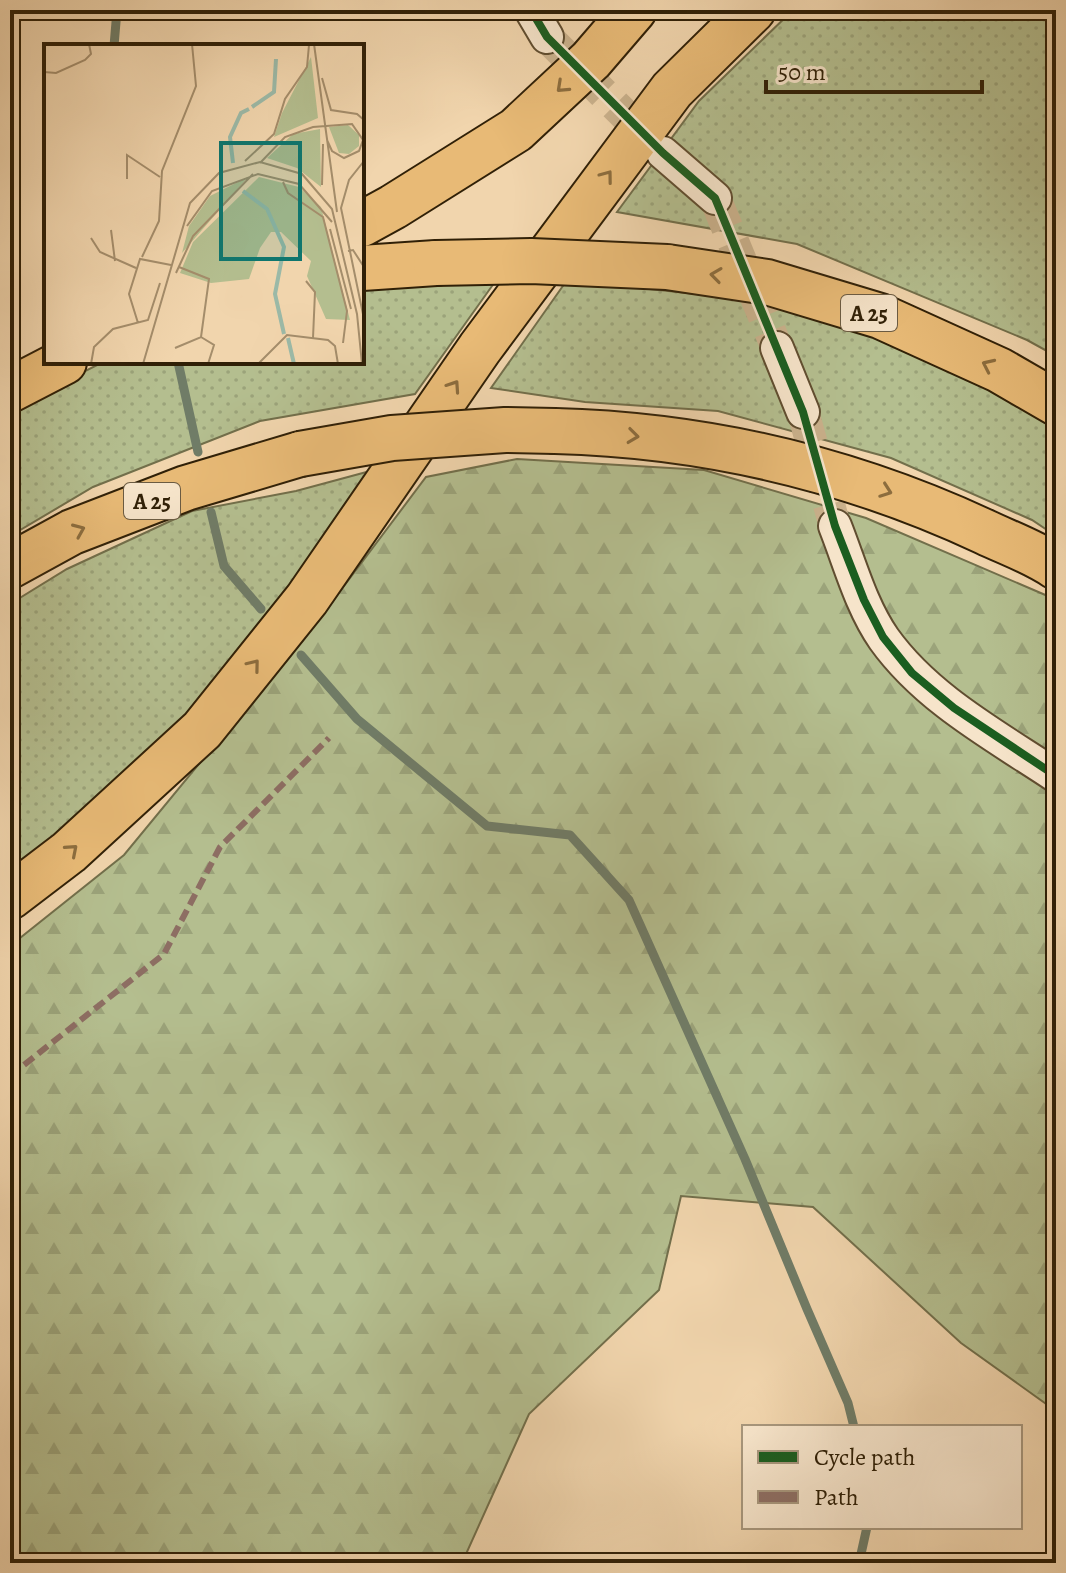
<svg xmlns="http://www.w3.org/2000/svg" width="1066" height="1573" font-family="Alegreya,serif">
<defs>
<pattern id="grass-dots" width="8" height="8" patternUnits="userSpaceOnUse" patternTransform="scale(2)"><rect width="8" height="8" fill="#b4be8f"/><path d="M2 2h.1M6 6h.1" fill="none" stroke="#9ba37a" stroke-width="1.8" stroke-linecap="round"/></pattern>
<pattern id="forest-firs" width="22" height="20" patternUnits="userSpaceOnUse" patternTransform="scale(2)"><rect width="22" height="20" fill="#b4be8f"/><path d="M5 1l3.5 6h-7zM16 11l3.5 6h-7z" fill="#9ba37a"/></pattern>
</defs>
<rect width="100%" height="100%" fill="#f1d5ad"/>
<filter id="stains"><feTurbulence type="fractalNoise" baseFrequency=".0025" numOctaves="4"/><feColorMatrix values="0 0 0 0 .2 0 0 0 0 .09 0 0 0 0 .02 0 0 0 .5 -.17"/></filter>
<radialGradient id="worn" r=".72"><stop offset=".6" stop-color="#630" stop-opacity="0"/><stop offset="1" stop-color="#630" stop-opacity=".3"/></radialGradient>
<path fill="url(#grass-dots)" stroke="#726f4b" stroke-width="2" d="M793,10H1056V356L1027,340L797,244L617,212L699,101Z
M497,279L415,394L260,421L93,487L10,536V409L103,362H362V289Z
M565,283L612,285L791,304L924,351L1056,426V536L1032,520L891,458L718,411L585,402L491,388Z
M374,470L317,551L173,734L10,877V604L67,569L192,511L296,491Z"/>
<path fill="url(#forest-firs)" stroke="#726f4b" stroke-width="2" d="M517,459L704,470L866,518L1050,597L1056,601V1411L961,1343L813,1207L681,1196L659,1290L529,1414L462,1563H10V946L124,855L329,606L426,477Z"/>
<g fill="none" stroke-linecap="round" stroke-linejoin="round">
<path stroke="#707c67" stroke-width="9" d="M114,46L117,10
M178,362L198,452
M211,512L224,566L261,609
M301,655L357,719L487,826L570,835L629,900L745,1159L807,1309L848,1403L854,1427
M859,1563L867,1527"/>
<path stroke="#cab18c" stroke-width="32" stroke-dasharray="32 16" stroke-linecap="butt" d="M547,37L655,145
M715,198L777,348
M803,412L835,526"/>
<g stroke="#604d30" stroke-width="36">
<path id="minor" d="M531,10L547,37
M663,153L715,198
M777,348L803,412
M835,526C850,564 861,606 884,639C927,699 996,736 1056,776"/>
</g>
<g stroke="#302007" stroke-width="48">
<path id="highway" d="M362,224L393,207L516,130L591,60L634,10
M667,267L767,282L880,316L999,370L1056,403
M362,268L436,263
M10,390L64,362
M555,431C706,435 848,468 985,532C1008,543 1034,552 1056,567
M10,566L72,532L186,488L300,454
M10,897L69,852L202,730L307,599L480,348L672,90L753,10"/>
</g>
<use href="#minor" stroke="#f6e4ca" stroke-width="32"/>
<use href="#highway" stroke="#e8ba76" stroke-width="44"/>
<g stroke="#302007" stroke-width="48" stroke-linecap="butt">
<path id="highway-bridge" d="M436,263L531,261L667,267
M300,454L392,438L505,430L555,431"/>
</g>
<use href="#highway-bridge" stroke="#e8ba76" stroke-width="44"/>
<path stroke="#8d6e63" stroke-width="6" stroke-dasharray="12 6" stroke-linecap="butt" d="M10,1076L164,954L220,847L329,738"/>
<g stroke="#f6e4ca" stroke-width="13">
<path id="cycleway" d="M531,10L547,37L663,153L715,198L803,412L835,526L864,600L883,637L912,673L954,708L1056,776"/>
</g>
<use href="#cycleway" stroke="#1b5e20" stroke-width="8"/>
</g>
<defs><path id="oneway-chevron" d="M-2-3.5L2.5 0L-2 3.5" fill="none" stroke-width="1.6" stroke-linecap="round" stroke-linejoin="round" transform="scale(2)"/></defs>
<g stroke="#8c6d3e">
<use href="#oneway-chevron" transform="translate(562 87) rotate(137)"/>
<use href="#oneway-chevron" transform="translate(607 176) rotate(-53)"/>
<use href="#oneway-chevron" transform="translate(716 275) rotate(-172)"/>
<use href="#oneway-chevron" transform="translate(988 365) rotate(-155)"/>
<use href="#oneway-chevron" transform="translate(454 386) rotate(-56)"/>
<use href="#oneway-chevron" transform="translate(633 436) rotate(7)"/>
<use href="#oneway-chevron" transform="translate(886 491) rotate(20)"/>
<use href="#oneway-chevron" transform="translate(79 530) rotate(-23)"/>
<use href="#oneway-chevron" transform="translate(254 665) rotate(-51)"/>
<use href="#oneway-chevron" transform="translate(72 850) rotate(-41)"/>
</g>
<g text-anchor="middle" stroke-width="6" stroke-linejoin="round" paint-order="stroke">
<g fill="#f6e4ca" stroke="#6b5b42" stroke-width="2">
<rect x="841" y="295" width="56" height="36" rx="6"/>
<rect x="124" y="483" width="56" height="36" rx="6"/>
</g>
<g font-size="22" font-weight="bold" fill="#302007">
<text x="869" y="321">A 25</text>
<text x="152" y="509">A 25</text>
</g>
</g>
<g transform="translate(44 44)">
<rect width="320" height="320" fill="#f1d5ad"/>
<path d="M267,13L274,74L230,93L238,69ZM304,81L315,91V102L305,110L295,109L285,83ZM276,85L277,143L253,124L223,114L249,90ZM204,133L138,209L145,182L166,152Z" fill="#b4be8f"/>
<path d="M215,133L255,143L277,163L306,276L282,275L263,232L267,217L237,188H227L216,204L205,235L167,239L136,229L149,198Z" fill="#b4be8f"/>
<path fill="none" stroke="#9bb9a7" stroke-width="4" d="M208,63L230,48L232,15M189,119L186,93L197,69L205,65M199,147L223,165L240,203L231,250L240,290M244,294L250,320"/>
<path fill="none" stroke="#a48d6b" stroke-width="2" d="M270,0L293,168M0,28L12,29L41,16L47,10L45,0M278,34L287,66L313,70L320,76M201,117L230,90L241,55L263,23L265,1M320,117L305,136L297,164L320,275M216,119L241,93L269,83L308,80L319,96L315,107L300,114L288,107L283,96M83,135V111L116,133M239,138L244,149L279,173L303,267L299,299M278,141L279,100M143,182L168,147L214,130L255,140L288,178M286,185L307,265M67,186L71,217M47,194L56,208L92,224M304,207L309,206L320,223M98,213L115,177L118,127L152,42L148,0M135,223L165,235L157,293M132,229L149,192L209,130M262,237L271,248L269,294M94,279L85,250L96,215L127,221M131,304L157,293L170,301L164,320M47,320L50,303L69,285L104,276L116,239M99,320L146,159L175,129L216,118L258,130L288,165L313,270L318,320M214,320L243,291L284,296L291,302L294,320"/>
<path fill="#0f766e" fill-opacity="0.15" stroke="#0f766e" stroke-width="4" d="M177,99H256V215H177Z"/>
<rect width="320" height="320" fill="none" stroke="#302007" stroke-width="4"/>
</g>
<rect width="1066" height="1573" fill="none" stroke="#f1d5ad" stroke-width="40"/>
<rect x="12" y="12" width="1042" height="1549" fill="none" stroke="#302007" stroke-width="4"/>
<rect x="20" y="20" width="1026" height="1533" fill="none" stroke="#302007" stroke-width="2"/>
<rect x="742" y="1425" width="280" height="104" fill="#f6e4ca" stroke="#a7967c" stroke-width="2"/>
<rect x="758" y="1451" width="40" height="12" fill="#1b5e20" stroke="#a7967c" stroke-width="2"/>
<text x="814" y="1465" font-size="24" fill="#302007">Cycle path</text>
<rect x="758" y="1491" width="40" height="12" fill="#8d6e63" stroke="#a7967c" stroke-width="2"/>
<text x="814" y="1505" font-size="24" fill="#302007">Path</text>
<path d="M766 80v12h216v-12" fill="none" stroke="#302007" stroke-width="4"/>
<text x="778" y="80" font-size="24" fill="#302007" stroke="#f6e4ca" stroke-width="6" paint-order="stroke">50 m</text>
<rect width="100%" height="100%" filter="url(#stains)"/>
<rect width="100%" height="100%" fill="url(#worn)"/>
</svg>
